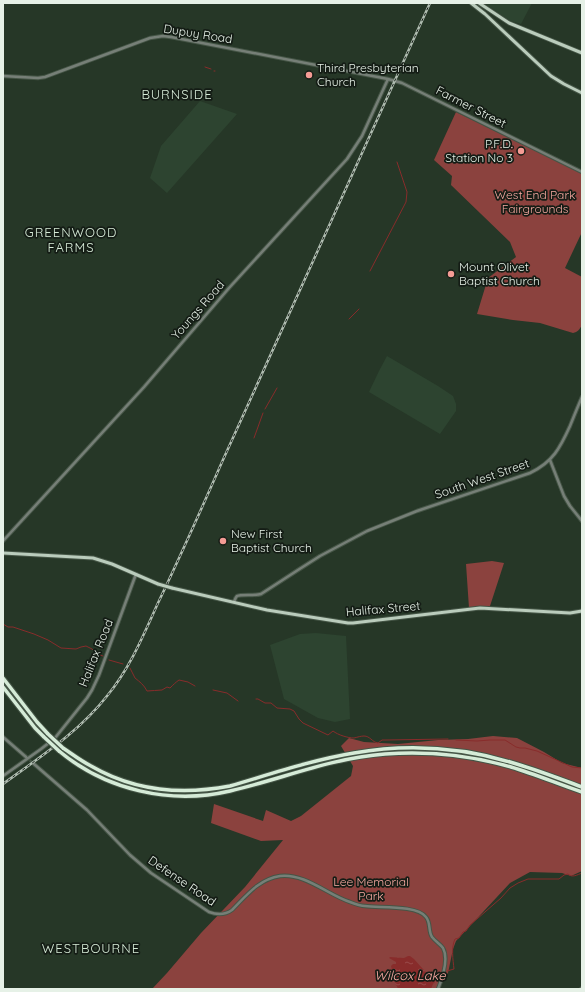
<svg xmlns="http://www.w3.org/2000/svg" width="585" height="992" font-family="Quicksand,sans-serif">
<defs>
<pattern id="water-ripples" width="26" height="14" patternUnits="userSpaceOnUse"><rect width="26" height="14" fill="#882c2b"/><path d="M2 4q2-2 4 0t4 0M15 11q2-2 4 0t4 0" fill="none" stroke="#994b4a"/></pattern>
</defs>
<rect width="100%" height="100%" fill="#263727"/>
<path fill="#2d4430" d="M484,3H532L521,24L510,21Z
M200,101L237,114L167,193L150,178L161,146Z
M387,356L438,386L453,396L456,404V411L440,434L369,392L379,371Z
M316,633L346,636L350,719L335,722L318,718L284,699L270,645L300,634Z"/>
<path fill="#8b423e" d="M456,112L582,173V232L565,268L582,277V325C579,330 578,332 573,333L540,323L513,320L477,314L488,278L516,257L510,242L451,185L452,176L434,160Z
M492,561L504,563L490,606L469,608L466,564Z
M493,736L517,738L544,752L562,763L582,768V871L571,876L562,873L530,872L510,883L456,941L453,949L448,973L436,989H152L167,973L201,933L245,887L283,840L261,841L211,823L214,804L263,821L266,810L291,821L301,816L351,776L353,766L341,746L349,738L364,742L398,744L438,740L468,739Z"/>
<path fill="url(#water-ripples)" d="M408,956H410L414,959L432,979L433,978L435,982L433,984L431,989H398C396,982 393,984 397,975L392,970L391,966L393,964H396V962L389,958L390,957L404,958Z"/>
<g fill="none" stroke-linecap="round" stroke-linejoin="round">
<path stroke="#882c2b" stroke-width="1" d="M205,67L211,69
M214,71H215
M370,271L406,202L407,192L397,162
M349,319L359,309
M265,409L277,388
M254,438L263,413
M3,624L8,627H13L34,634L48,640L61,648L76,649L81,647L86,646L92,649L97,654L103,656
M109,660L123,664
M130,668C132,671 133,675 135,678C140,682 144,685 147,691C152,691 157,690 162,690L167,687L170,688C173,685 176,682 179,680L188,682L195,686
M213,690L227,693L238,701
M256,699H258L265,703H271L277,708L290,709L294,711L299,719L303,723L328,735L333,731C338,735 348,738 354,738C358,737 361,736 364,736C370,736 372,742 378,743L382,740H386L448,739
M456,740L477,741L490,740H505L516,747L520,748H525L537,751L572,767L582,768
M447,971L454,969C453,960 451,947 455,939L459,938L463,932L466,931L470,925L501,898L510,888L518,883L528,879H559L564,875L568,874C572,878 577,875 582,873"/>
<path stroke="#435344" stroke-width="2.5" stroke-dasharray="2.5 1" stroke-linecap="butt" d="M27,758L34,764"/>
<g stroke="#455546" stroke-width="4.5">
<path id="minor" d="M3,76L38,78L45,77L150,38L163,36L171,37L388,79L402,83L582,172
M550,460L564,496L570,506L582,521
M3,541L144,387L229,288L347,159L362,136L388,79
M234,602C235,600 235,598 237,596C241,594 255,596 261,594L298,570L320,556L367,531L417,511L530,473C553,462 560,448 570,426C574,416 578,406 582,397
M3,737L26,757
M34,764L87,810L130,855L151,873L209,912C217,915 225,915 232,910C246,896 259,879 280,876C305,873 328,895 350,902C355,904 360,906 365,906C380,908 417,905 426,917C431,923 428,931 432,937C435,941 440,944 443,948C449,959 442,979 438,989
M3,776L41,749L55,738L87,698L92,690L99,675L136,574
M581,989L582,988"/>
</g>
<g stroke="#455546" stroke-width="5">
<path id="major" d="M471,3L485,14L551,76L564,84L582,93
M479,3L509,23L582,53
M3,553L93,558L112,564L158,584
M172,588L267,610L348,623H353L480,608L570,613L582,611"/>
</g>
<g stroke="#455546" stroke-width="5.5">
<path id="highway" d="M3,678L37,722L48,734
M3,687L35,728L44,737
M63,748C72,754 81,761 91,766C134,791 183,795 230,786C271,774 312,760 354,753C406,744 459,747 510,762C535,769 558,778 582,787
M59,751C106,790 170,805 230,791C282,779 331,758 385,754C428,751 470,755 511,767C535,774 558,784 582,792"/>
</g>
<use href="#minor" stroke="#767f77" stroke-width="2.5"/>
<use href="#major" stroke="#baccbc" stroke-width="3"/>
<use href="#highway" stroke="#d5ebd7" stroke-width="3.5"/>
<g stroke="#b1beb2" stroke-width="2.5">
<path id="rail" d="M3,784C40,757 79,732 107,696C130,668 143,636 158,603C180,557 201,510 222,462L430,3"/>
</g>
<use href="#rail" stroke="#141c15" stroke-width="1" stroke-dasharray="3" stroke-linecap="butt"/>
<g stroke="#455546" stroke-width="5" stroke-linecap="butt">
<path id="major-bridge" d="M158,584L172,588"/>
</g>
<g stroke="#455546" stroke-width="5.5" stroke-linecap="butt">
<path id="highway-bridge" d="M48,734L63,748
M44,737L59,751"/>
</g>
<use href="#major-bridge" stroke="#baccbc" stroke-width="3"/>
<use href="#highway-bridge" stroke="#d5ebd7" stroke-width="3.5"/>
</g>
<g fill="#f59c95" stroke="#141c15" stroke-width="1.5">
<circle cx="309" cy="75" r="4"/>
<circle cx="521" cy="151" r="4"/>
<circle cx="451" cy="274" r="4"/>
<circle cx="223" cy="541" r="4"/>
</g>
<g text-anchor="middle" stroke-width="3.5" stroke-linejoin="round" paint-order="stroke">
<g font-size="12" fill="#e6f1e7" stroke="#141c15">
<text transform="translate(198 34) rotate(9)" y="4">Dupuy Road</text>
<text transform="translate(471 107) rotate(27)" y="4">Farmer Street</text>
<text transform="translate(198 310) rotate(-49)" y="4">Youngs Road</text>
<text transform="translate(482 479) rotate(-19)" y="4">South West Street</text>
<text transform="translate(383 609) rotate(-5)" y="4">Halifax Street</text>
<text transform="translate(96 653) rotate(-68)" y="4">Halifax Road</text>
<text transform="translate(182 881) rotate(34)" y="4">Defense Road</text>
</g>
<g font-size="12" fill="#e6f1e7" stroke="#141c15" text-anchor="start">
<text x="317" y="72">Third Presbyterian<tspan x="317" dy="14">Church</tspan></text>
<text x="513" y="148" text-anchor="end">P.F.D.<tspan x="513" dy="14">Station No 3</tspan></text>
<text x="459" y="271">Mount Olivet<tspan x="459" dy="14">Baptist Church</tspan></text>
<text x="231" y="538">New First<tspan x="231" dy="14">Baptist Church</tspan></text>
</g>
<g font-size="12" fill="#f6a8a1" stroke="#141c15">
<text x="535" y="199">West End Park<tspan x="535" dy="14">Fairgrounds</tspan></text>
<text x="371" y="886">Lee Memorial<tspan x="371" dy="14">Park</tspan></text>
</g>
<g font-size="13" letter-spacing="1" fill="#d5ead6" stroke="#141c15">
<text x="177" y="99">BURNSIDE</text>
<text x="71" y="237">GREENWOOD<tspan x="71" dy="15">FARMS</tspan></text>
<text x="91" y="953">WESTBOURNE</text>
</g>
<g font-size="13" font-style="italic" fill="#f9aaa3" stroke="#141c15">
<text x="410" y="980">Wilcox Lake</text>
</g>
</g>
<rect width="585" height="992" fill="none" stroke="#e6f1e7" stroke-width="8"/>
</svg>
